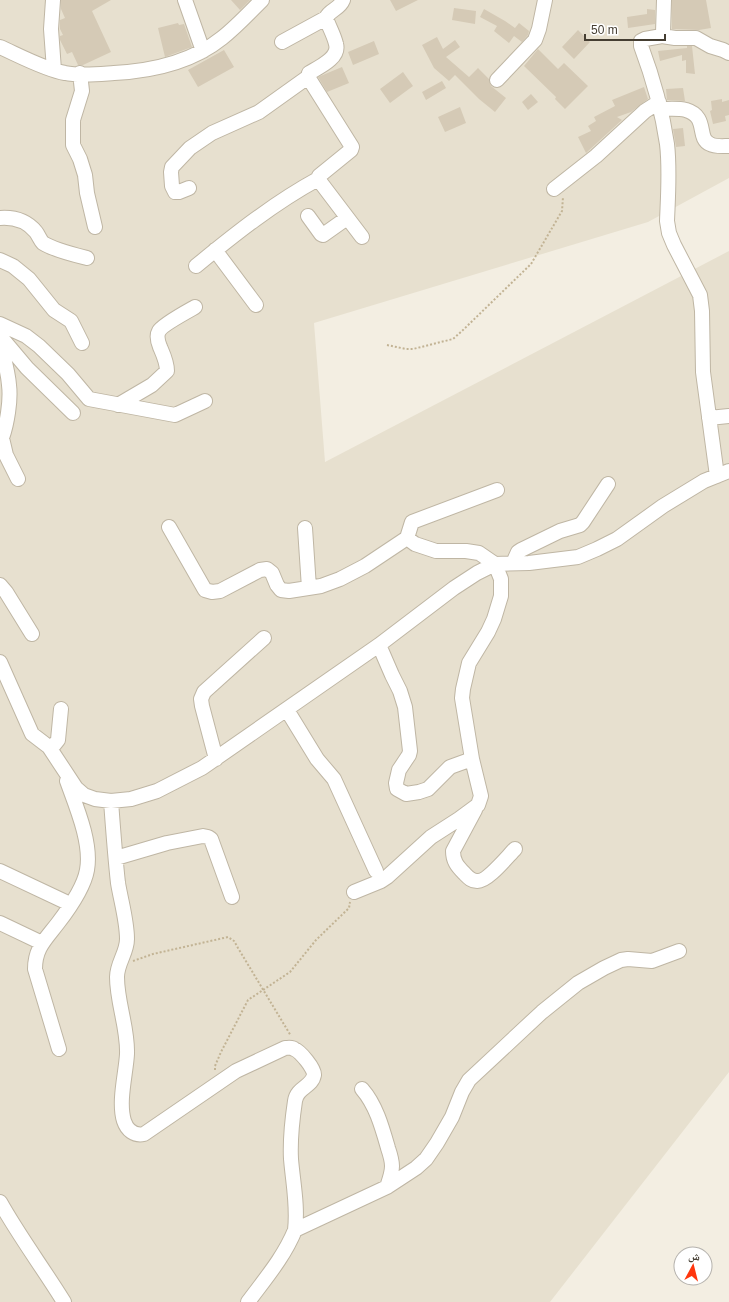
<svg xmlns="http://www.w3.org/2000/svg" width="729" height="1302" font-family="Arial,'Noto Naskh Arabic',sans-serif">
<rect width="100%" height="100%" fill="#f3eee2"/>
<path fill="#e7e0cf" d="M0,0H729V178L648,222L314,323L325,462L729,251V1072L550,1302H0Z"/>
<path fill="#d5cab6" d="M61,0H111L92,11L111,52L83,65H78L72,52L67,54L60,40V36L63,35L60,29V20L65,18L61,9Z
M231,0H250L240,10Z
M390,0H418L396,11Z
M672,0H706L711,28L699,30L672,29Z
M454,8L476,11L475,24L452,20Z
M484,9L505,21L515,28L519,23L529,31L528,35L522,42L514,36L509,43L494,31L497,26L480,17Z
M647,9L655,10V24L628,28L627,17L647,14Z
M178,23L179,25L184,24L192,47L165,57L158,28Z
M578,30L590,42L574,59L562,47Z
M437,37L443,49L455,40L460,47L446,57L469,77L478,68L489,79L491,86L506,98L495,112L479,99L455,75L449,81L434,68L422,45Z
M374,41L379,54L353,65L348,52Z
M687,46H692L695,74L686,73V60L682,61V55L660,61L658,51L687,48Z
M538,49L558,69L564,63L588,86L565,109L555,99L556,97L524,66Z
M224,50L234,67L198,87L188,70Z
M342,67L349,83L327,92L318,77Z
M403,72L413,86L390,103L380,89Z
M442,81L446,88L426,100L422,92Z
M644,87L648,99L631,112L617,117L622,120L586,153L578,137L591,131L588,126L596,121L594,117L615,106L612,100Z
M683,88L685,101L667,100L666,89Z
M531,94L538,102L528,110L522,102Z
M722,99V102L729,100V115L725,116L726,121L713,124L710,111L712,110L711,101Z
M460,107L466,123L445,132L438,117Z
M683,128L685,146L676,147L673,129Z"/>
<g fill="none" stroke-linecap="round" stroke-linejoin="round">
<g stroke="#bfb6a4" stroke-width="16">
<path id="minor" d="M53,0L51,29L54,70
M185,0L203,51
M343,0C339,10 330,9 326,18C329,27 334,35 336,44C340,58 319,67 309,73L308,77L352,147L351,150L319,176L318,179L362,237
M664,0L663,33L662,36L645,39L641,41V46C653,78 662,110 667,144C670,169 668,196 667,221L669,233L674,245L700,295L702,311L703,372L717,476
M662,36L675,38H696L710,46L723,50L729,53
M282,42L326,18
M0,47C18,55 46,70 65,73C80,76 99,74 114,73C152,71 191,63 222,38C236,27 249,13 262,0
M80,73L82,91L73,120V145L80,159L85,175L87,193L95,227
M497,80L535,40L539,29L545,0
M661,109C669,109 678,108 686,110C709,117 696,138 710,144C715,147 723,146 729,146
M189,188L179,192H175L172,186L171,172L172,167L190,148L212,133L259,112L308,77
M554,189L596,156L645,111L659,102
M308,216L321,234L323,235L347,218
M0,218C14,217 27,221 36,232C39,236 40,240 43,243C54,250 75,255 87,258
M215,250L256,305
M0,260L13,266L29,279L54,310L71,321L82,343
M196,266C235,234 274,203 318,179
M0,324L26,336L39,346L68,374L89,399L175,415L205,401
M0,336L27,368L73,413
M0,342C3,356 8,370 9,385C11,400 7,424 2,438H0
M118,405L152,385L167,371C167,362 163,354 160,347C158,342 156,336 159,331C162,325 188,311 195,307
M709,418L729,416
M2,438L6,455L18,479
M169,527L205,590L212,592L220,591L260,570L267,569L272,573L277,585L281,590L289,591L321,586L340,579L365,566L407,538L415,544L436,551H466L479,553L495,564L501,579V596L494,619L488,632L469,663L463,689L462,698L472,759L481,796L478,805L459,819L431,837L387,877L381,881L354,892
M305,528L309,588
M407,538L412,522L497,490
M513,563L518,552L521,550L560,531L580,525L583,522L608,484
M0,585L6,592L32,634
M379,645L392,675L400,691L405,707L410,751L409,755L399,770L396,783L397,789L406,794L419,792L428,789L450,767L472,759
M0,662L32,734L49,747L76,788L84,795L95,799L111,801L131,799L157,791L202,768L379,645L454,588L477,573L495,564L529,563L578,557L597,549L617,539L663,506L704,481L729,471
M287,710L317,759L334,779L376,871
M49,747L54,745L58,740L61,709
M216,759L202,706L201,699L204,692L264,638
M111,801C113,828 115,856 118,883C121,901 127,921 127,939C127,953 117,963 117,977C117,1003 128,1028 127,1054C126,1073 118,1102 124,1121C127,1130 134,1136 144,1134L236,1071L285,1048C288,1048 292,1047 294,1049C300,1051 315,1069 314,1075C312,1087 297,1087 295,1101C292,1121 290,1140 291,1159C293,1183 298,1206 295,1230
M475,810L453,851C453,861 457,866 464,873C468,877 471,881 477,881C487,882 507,857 515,849
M116,858L167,843L203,836L208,837L211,839L232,897
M0,871L70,904
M0,923L42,943
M59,1049L35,969C35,948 45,940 58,923C68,910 84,887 87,870C92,843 76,806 67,781
M362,1089C376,1105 382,1127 388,1148C390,1154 392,1160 392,1166C392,1173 389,1181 387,1187
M0,1202C19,1236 43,1268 64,1302
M248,1302C265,1279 284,1257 295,1230L387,1187L416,1168L426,1159L437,1143L452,1117L462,1092L469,1080L542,1012L578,983L604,968L621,960L628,959L652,961L679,951"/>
</g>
<path stroke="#c2b394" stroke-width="2" stroke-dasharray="2 2" stroke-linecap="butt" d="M387,345L406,349H413L453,339L462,331L531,264L562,211L563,197
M133,961L153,954L228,937L234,941L238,948L291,1036
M215,1070V1066L221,1052L248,1000L290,972L316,940L349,908L350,902"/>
<use href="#minor" stroke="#fff" stroke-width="14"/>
</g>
<g transform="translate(693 1266) rotate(7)"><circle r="19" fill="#ffffff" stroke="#b5b2ad"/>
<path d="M0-3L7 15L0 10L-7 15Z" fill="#ff360d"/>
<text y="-6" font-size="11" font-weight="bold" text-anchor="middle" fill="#453e32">ش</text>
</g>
<path d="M585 34v6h80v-6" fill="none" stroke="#453e32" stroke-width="2"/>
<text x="591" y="34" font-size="12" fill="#453e32" stroke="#ffffff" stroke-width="3" paint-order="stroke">50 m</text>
</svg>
